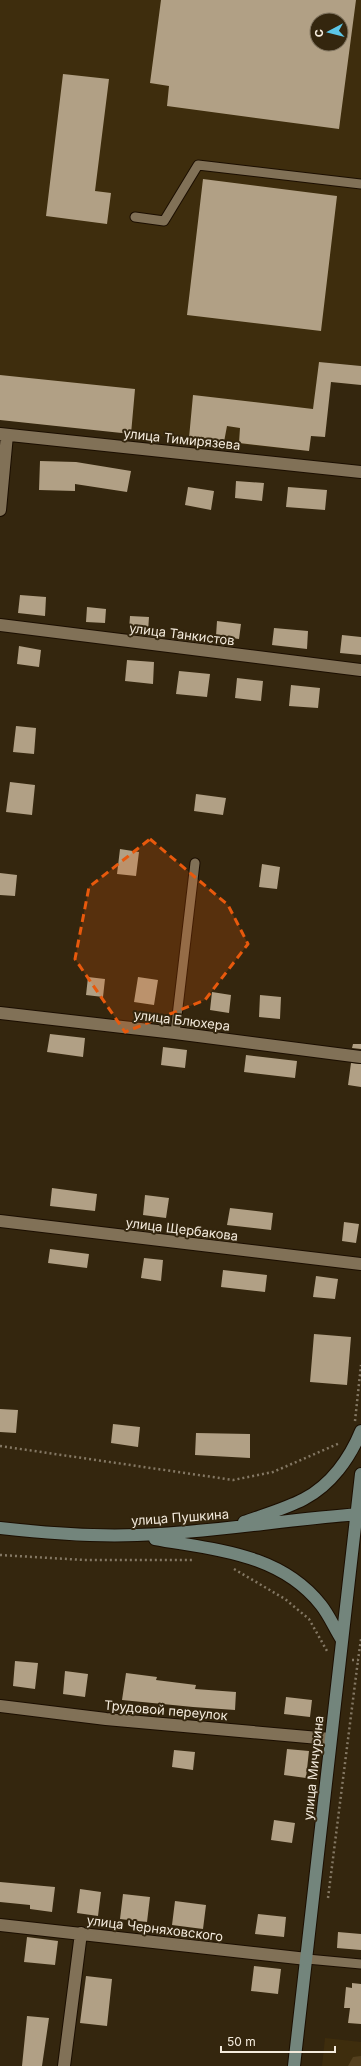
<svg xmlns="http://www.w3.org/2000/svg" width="361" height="2066" font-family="Inter,sans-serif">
<rect width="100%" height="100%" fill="#34260e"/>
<path fill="#3e2d0d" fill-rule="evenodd" d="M0,0H361V366L319,362L309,451L0,420ZM317,20H341V44H317Z
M325,2038L361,2042V2066H322Z"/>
<path fill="#54401e" d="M361,2056V2066H348L353,2057Z"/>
<path fill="#b1a085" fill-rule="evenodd" d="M161,0H356L339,129L167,106L169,86L150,83ZM317,20H341V44H317Z
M63,74L109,79L95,191L111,193L107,224L46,216Z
M203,179L337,196L321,331L187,315Z
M319,362L361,366V385L331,382L325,437L311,436L309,451L239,443L240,428L227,426L224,442L189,438L193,395L313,409Z
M0,375L135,389L131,434L0,420Z
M40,461L76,462L131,471L127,492L75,484V491L39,490Z
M236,481L264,483L262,501L235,498Z
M188,487L214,491L211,510L185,505Z
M288,487L327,490L325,510L286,507Z
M20,595L46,597L45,616L18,613Z
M87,607L106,609L105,623L86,622Z
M130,616L149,617L148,632L129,630Z
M217,621L241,624L239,639L216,636Z
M274,628L308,631L307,649L272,645Z
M342,635L361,637V655L340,653Z
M19,646L41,650L39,667L17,664Z
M127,660L154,662L153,684L125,681Z
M179,671L210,674L207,697L176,694Z
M237,678L263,681L261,701L235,698Z
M291,685L320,688L318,708L289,706Z
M16,726L36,728L34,754L13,752Z
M10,782L35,785L32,815L6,812Z
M196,794L226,798L223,815L194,811Z
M120,849L139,852L136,876L117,874Z
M262,864L280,867L277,889L259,887Z
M0,873L17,875L15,896L0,895Z
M88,977L105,979L103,997L86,995Z
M138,977L158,980L154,1005L134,1002Z
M212,992L231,995L229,1013L210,1010Z
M260,995L281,997L280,1019L259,1017Z
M50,1034L85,1038L83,1057L47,1052Z
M353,1044H361V1049L352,1048Z
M163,1047L187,1050L185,1068L161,1065Z
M246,1055L297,1061L295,1078L244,1072Z
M351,1063L361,1064V1087L348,1085Z
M52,1188L97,1194L95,1211L50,1206Z
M145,1195L169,1198L166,1218L143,1215Z
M230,1208L273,1213L271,1230L227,1225Z
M344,1222L359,1224L356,1243L342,1241Z
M50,1249L89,1254L87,1268L48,1263Z
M144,1258L163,1260L161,1281L141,1278Z
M223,1270L267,1275L265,1292L221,1287Z
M316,1276L338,1279L335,1299L313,1297Z
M314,1334L351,1337L347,1385L310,1382Z
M0,1409L18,1410L16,1433L0,1432Z
M113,1424L140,1427L138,1447L111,1443Z
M196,1433L250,1434V1458L195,1455Z
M15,1661L38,1663L35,1689L13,1686Z
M65,1671L88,1674L85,1697L63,1694Z
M126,1673L157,1677L156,1680L196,1685L195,1689L236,1692L235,1710L193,1707L122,1700Z
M286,1697L312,1700L310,1717L284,1714Z
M287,1749L309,1751L306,1778L284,1775Z
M174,1750L195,1752L193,1770L172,1767Z
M274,1820L295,1823L292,1843L271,1840Z
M0,1882L55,1887L52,1912L30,1909V1905L0,1902Z
M80,1889L101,1892L98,1916L77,1913Z
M123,1894L150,1897L147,1922L120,1919Z
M175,1901L206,1905L203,1929L172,1925Z
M258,1914L286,1917L284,1937L255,1934Z
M338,1932L361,1934V1950L337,1948Z
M27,1937L58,1941L55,1965L24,1962Z
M254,1966L281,1969L278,1994L251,1991Z
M86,1976L112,1979L107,2026L80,2023Z
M352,1983L361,1984V2024L348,2023L350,2008H344L346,1987L352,1988Z
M27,2016L49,2018L42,2066H22Z"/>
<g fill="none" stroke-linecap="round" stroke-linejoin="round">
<g stroke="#1b0e00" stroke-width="11">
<path id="lane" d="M135,217L164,221L198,165L361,184
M175,1033L195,863
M307,1959L361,1964"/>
</g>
<g stroke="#1b0e00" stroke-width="14">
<path id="street" d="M0,434L361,472
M0,510L7,435
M0,625L361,670
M0,1013L175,1033L361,1057
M0,1221L361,1264
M0,1706L106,1719L330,1739
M0,1925L307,1959
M64,2066L81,1933"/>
</g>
<g stroke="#1b0e00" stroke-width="14">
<path id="secondary" d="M244,1522C263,1515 285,1509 304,1499C331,1485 350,1458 361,1431
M0,1528C45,1533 91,1537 137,1535C212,1533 286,1519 361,1514
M155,1539C215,1550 280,1553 321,1605C329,1615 335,1629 342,1640
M294,2066L361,1474"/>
</g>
<path stroke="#847864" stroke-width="2.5" stroke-dasharray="2 3" stroke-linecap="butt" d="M355,1421L361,1365
M0,1446L233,1480L273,1472L340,1443
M0,1555L84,1560H194
M234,1569L285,1599L309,1619L327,1651
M352,1660H358L361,1639
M328,1898L358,1660"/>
<use href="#lane" stroke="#817157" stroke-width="9"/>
<use href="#street" stroke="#817157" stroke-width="12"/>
<use href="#secondary" stroke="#73857c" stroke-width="12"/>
</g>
<path fill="#e8590c" fill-opacity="0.2" stroke="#e8590c" stroke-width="3" stroke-dasharray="8 5" stroke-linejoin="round" d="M150,839L228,905L248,944L205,1000L125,1032L75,959L89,887Z"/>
<g text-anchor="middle" stroke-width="4" stroke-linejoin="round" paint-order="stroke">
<g font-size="13" fill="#f4ebdd" stroke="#34260e">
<text transform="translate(182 439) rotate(6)" y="5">улица Тимирязева</text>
<text transform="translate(182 634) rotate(7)" y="5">улица Танкистов</text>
<text transform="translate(182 1020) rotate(7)" y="5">улица Блюхера</text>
<text transform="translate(182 1229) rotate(7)" y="5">улица Щербакова</text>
<text transform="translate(180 1517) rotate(-4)" y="5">улица Пушкина</text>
<text transform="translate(166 1710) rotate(5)" y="5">Трудовой переулок</text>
<text transform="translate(313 1768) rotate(-84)" y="5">улица Мичурина</text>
<text transform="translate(155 1928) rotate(7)" y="5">улица Черняховского</text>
</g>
</g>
<g transform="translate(329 32) rotate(263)"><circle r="19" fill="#34260e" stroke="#817561"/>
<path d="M0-3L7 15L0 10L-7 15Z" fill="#5cc7e8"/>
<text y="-6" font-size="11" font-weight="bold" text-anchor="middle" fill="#f4ebdd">С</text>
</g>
<path d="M221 2046v6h114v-6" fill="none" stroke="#f4ebdd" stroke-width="2"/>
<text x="227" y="2046" font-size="12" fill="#f4ebdd" stroke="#34260e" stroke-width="3" paint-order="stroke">50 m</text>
</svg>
